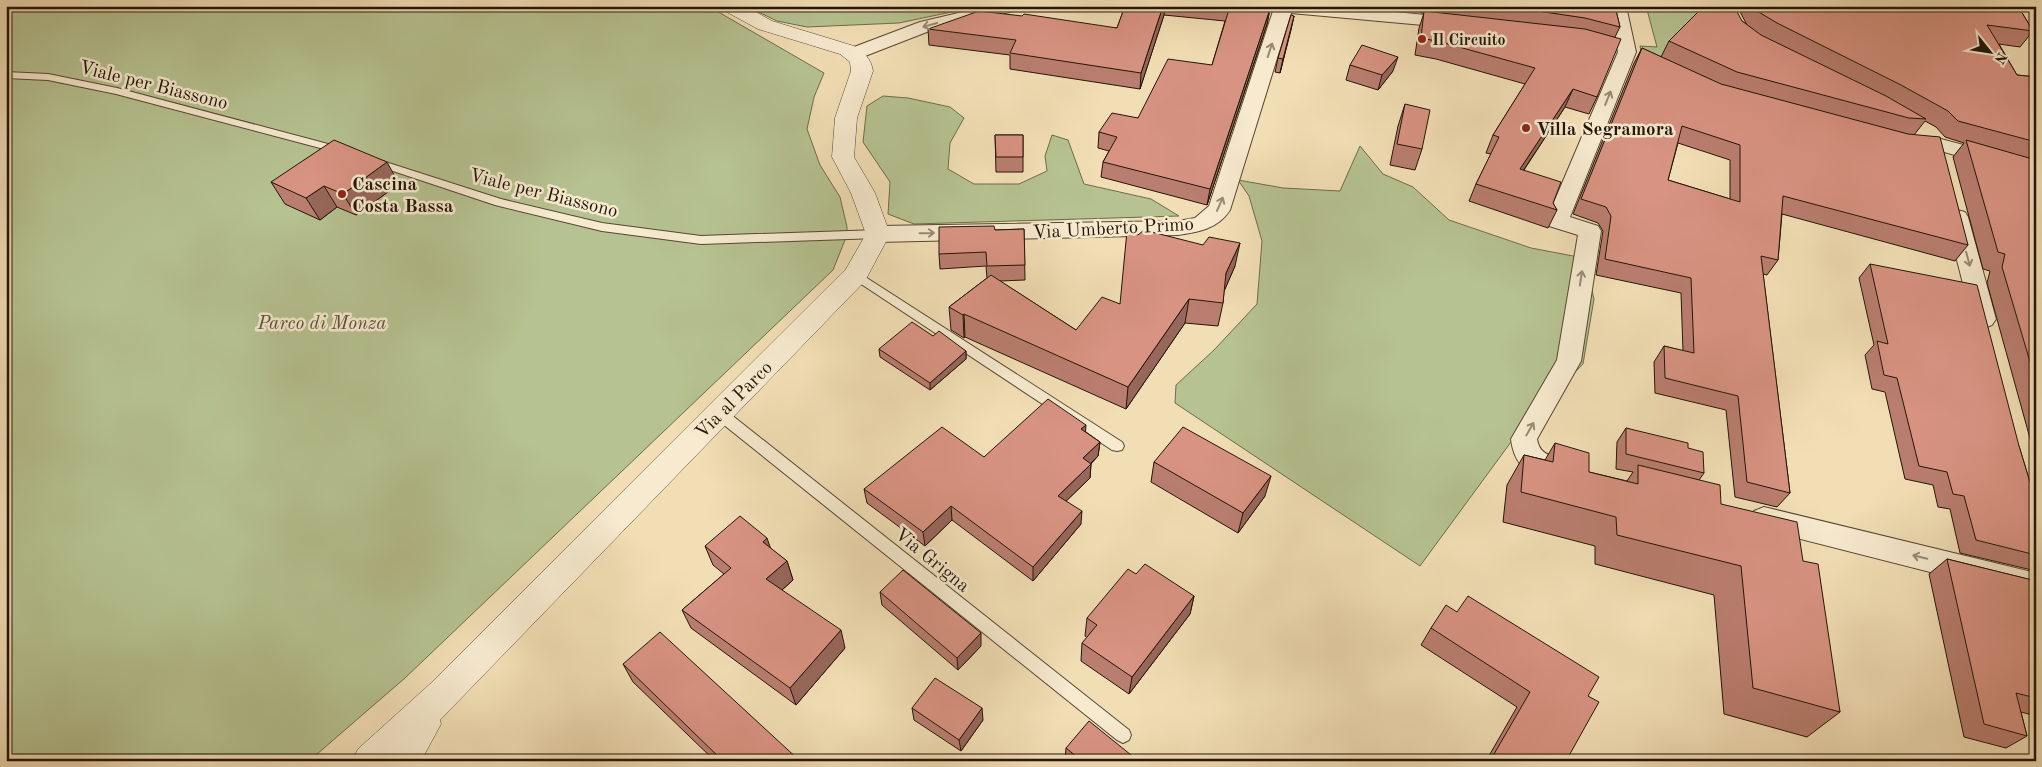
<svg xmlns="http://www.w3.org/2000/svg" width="2042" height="767" font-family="'Old Standard TT',serif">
<rect width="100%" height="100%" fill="#f2deb5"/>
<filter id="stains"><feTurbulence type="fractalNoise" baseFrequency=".004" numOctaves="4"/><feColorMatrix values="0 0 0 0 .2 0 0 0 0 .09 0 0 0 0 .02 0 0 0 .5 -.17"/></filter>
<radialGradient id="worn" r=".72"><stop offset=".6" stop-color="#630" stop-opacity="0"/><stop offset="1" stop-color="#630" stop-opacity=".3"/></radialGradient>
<path fill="#b6c291" stroke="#6c6c4c" d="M6,6H708L824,73L814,97L807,129L820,165L840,197L847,227V235L833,270L405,678L309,761H6Z
M746,6H980L899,23L807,27L777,21Z
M1646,6H1722L1656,64L1642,58L1640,46L1657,47Z
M883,96L908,98L950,107L964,118L950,143L948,169L974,184H1019L1047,171L1045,156L1052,135L1068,140L1084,184L1151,199L1179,216L914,224L888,214L890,182L863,142L867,106Z
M1360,146L1383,174L1413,187L1449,220L1531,248L1584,258L1594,299L1583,364L1522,427L1420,566L1175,403L1176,385L1214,350L1257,304L1262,241L1249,196L1238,180L1283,188L1340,191Z"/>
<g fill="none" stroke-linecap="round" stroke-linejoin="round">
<g stroke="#564732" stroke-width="2">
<path id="service" d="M6,72L48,74L117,88L343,148L344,150L339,153L116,94L48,80L6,78Z
M373,158L501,199L602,223L701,236L878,230L884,234L878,238L701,244L602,231L495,205L369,163L368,161Z
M856,271L1122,442L1124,446L1122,450L1117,451L1112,450L852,278L850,275Z
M719,408L724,409L1129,730L1131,735L1129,740L1123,743L1117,740L714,417L713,413L714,409Z"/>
</g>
<g stroke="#564732" stroke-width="2">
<path id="minor" d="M988,6H1021L1018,10L932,30L860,58L853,60L846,58L844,54L846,50L920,22Z
M1265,6H1335L1456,18L1462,19L1465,23L1462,27L1456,28L1291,13L1230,210C1218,229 1198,232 1178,235L878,242L870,239L867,234L870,229L878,226L1178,221L1195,218L1209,206L1273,11L1268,10Z
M1608,6H1626L1636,52L1570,217L1598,226L1601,231L1581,361L1537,439C1540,457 1553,455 1567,460L1571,468L1567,476C1555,480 1531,476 1521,465C1515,458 1512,448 1511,439L1557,360L1578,235L1549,226L1546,221L1618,52Z
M1907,137L1937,138L2036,164V178L1937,150L1900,148L1897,143L1900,138Z
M1957,210L1965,212L1968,217L1996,319L1992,325L1984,328L1976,325L1972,319L1946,217L1949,212Z
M1764,507L2036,573V599L1754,527L1750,519L1754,511Z"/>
</g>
<g stroke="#564732" stroke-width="1">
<path id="tertiary" d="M720,6H745L772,21L854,46C864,53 871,58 873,71L857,118L854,157L875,193L890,234L865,281L440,720L441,724L421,761H352L358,749L430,684L846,269L866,234L851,193L832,157L835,118L851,71L850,62L840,54L758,29L723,10Z"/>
</g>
<use href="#service" fill="#f7eacf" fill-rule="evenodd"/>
<use href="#minor" fill="#f7eacf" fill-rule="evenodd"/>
<use href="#tertiary" fill="#f7eacf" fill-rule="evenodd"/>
</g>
<path fill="#ba7e70" stroke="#221506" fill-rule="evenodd" d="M1125,6H1260L1270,9L1267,24L1207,205L1101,177L1103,162L1109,151L1098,148L1099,132L1138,118L1212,65L1225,21L1164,15L1140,89L1010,69V55L929,45L928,29L1117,28Z
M1407,6H1615L1620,27L1615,37L1597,97L1589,114L1565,107L1524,170L1553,203L1557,210L1548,228L1469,201L1476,184L1491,154L1486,153L1493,135L1525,84L1436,59L1415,55L1419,28L1424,13H1421V11L1406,9Z
M1737,6H2018L2033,31L2020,47L1999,44L2017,75L2036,77V460L1987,283L1990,271L1983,269L1953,157L1964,143L1945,137L1936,127L1925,121L1914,135L1968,245L1955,261L1782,214L1778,260L1767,275L1763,274L1790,493L1777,507L1735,497L1726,410L1655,393L1654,362L1664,346L1683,351L1681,293L1596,275L1603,231L1598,223L1573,214L1634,63L1642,48L1661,57L1669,41L1742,21L1747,25ZM1678,143L1730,160V199L1668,180Z
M1294,16L1280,73L1275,72L1278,58Z
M1350,65L1393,71L1378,90L1346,80Z
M1405,104L1422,149L1415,170L1390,165L1398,126Z
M995,135H1023V172H996Z
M271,182L399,184L356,215L337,207L320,220L285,204Z
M1024,229L1025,280L1000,281L1076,330L1120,304L1235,266L1224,291L1223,303L1218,326L1185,323L1126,409L965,337L964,338L951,330L949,307L987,278L986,266L940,269L939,254L995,230Z
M1870,264L2019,446L2036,502V571L1960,553L1950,509L1938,507L1933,485L1905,479L1885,392L1872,389L1865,355L1874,345L1859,278Z
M933,336L966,351V359L930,390L880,357L879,349Z
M1626,428L1688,448L1704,473L1699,480L1721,504L1803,561L1840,712L1807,737L1724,714L1714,595L1595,564V546L1503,522L1507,485L1524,455L1545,460L1555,443L1589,472L1627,481L1633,472L1616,469L1617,442Z
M1086,432L1100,442L1098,456L1091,464L1090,478L1066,501L1081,524L1033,581L952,520L925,546L867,503L864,489L984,457Z
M1154,462L1265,496L1238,533L1151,482Z
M705,546L770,548L787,561L793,580L782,590L845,648L796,705L691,628L682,610L724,574L713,565Z
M1947,559L2036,581V716L2021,712L2027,736L2006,748L1964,737L1929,574Z
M1136,574L1194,596L1190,614L1129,694L1081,661L1082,643L1087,638L1085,636L1087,618Z
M880,592L981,646L958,670L882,605Z
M1431,628L1588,696L1566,761H1486L1517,707L1421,645Z
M623,664L800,761H715L633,682Z
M912,708L983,720L961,751L914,720Z
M1066,748L1136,761H1067L1065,759Z"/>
<path fill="#97675b" stroke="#221506" d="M1163,6H1165L1164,15L1140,89L1141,73Z
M1270,9L1267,24L1207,205L1210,189Z
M1294,16L1291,30L1280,73L1283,59Z
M1398,57L1393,71L1378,90L1382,75Z
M1573,89L1565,107L1513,186L1520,169Z
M387,162L399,184L356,215L343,194Z
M324,186L337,207L320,220L306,198Z
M1240,243L1235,266L1222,296L1226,273Z
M1189,299L1185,323L1126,409L1128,387Z
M964,314L965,337L964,338L963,315Z
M966,351V359L930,390V383Z
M1086,425L1085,439L1081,429Z
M1100,442L1098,456L1082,472L1083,458Z
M1091,464L1090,478L1057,510L1058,496Z
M1271,476L1265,496L1238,533L1243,513Z
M951,506L952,520L925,546L923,532Z
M1082,511L1081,524L1033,581V567Z
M767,538L774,558L763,542Z
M787,561L793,580L773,598L766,579Z
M1194,596L1190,614L1129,694L1132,677Z
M841,630L845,648L796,705L790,688Z
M981,633V646L958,670L957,658Z
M982,708L983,720L961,751L959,740Z"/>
<path fill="#d89382" stroke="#221506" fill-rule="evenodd" d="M1125,6H1163L1141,73L1010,53L1016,40L928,29L979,11L1022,16L1024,14L1117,28Z
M1230,6H1260L1270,9L1210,189L1103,162L1117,137L1099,132L1112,113L1138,118L1168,59L1212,65Z
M1503,6H1615L1620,27L1585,18L1517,8Z
M1704,6H1734L1742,21L1761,35L1886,96L1926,119L1909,118L1737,72L1669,41Z
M1755,6H2018L2033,31L1987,25L2017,75L2036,77V142L1958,121L1948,111L1901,85L1777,23L1757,11Z
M1424,11L1585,29L1621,39L1597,97L1573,89L1520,169L1561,182L1553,203L1557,210L1476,184L1499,137L1493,135L1535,68L1441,42L1421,38Z
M1291,15L1294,16L1283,59L1278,58Z
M1362,45L1398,57L1382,75L1350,65Z
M1642,48L1721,84L1908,134L1940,137L1968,245L1783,196L1778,260L1761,256L1790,493L1747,482L1738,396L1665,378L1664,346L1694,353L1691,278L1605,259L1611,216L1606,207L1581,199ZM1682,126L1740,145V202L1668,180Z
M1405,104L1430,110L1422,149L1397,144Z
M995,135H1023V157H996Z
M334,140L387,162L343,194L324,186L306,198L271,182Z
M1966,140L2036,160V382L2002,267L2005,254L1998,252Z
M994,226L995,230L1024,229L1025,265L987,266L986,252L939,254V227Z
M1144,230L1203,245L1209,237L1240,243L1226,273L1223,303L1189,299L1128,387L964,314L963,315L949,307L991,275L1076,330L1102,297L1120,304L1127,231L1138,235Z
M1870,264L1977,285L2019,446L2036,502V555L1976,540L1964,496L1953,494L1947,472L1919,466L1897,378L1884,375L1877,341L1888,344Z
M912,322L933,336L939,331L966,351L930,383L879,349Z
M1048,399L1086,425L1081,429L1100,442L1083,458L1091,464L1058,496L1082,511L1033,567L951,506L923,532L864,489L942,427L984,457Z
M1183,427L1271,476L1243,513L1154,462Z
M1626,428L1688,443V448L1703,452L1704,473L1626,454Z
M1555,443L1589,453V472L1638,484V465L1720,485L1721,504L1797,522L1803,561L1818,564L1840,712L1753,688L1741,566L1617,535L1616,517L1521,492L1524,455L1553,462Z
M740,516L767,538L763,542L787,561L766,579L841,630L790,688L682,610L731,568L705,546Z
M1947,559L2036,581V698L2016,693L2027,736L1984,724Z
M1145,564L1194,596L1132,677L1082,643L1097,625L1087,618L1128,569L1136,574Z
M903,570L981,633L957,658L880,592Z
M1468,596L1599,677L1588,696L1599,702L1566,761H1490L1530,692L1431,628L1446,605L1457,612Z
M660,632L800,761H723L623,664Z
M935,678L982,708L959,740L912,708Z
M1089,721L1136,759L1135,761H1082L1066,748Z"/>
<defs><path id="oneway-shaft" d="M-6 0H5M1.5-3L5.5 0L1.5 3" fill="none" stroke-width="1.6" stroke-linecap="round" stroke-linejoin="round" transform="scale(1.25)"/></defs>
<g stroke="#978a75">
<use href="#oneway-shaft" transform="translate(930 25) rotate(165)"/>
<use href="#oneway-shaft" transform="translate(1270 50) rotate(-72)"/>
<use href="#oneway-shaft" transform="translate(1608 98) rotate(-68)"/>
<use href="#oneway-shaft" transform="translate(1220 204) rotate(-66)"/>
<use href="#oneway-shaft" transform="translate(927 233) rotate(-1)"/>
<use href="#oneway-shaft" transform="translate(1968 259) rotate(75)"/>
<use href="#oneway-shaft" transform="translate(1581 278) rotate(-81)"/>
<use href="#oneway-shaft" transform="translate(1530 429) rotate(-60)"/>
<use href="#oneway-shaft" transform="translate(1920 557) rotate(-166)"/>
</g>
<g fill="#8f2418" stroke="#f7eacf" stroke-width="2">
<circle cx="1422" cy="39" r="5"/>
<circle cx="1526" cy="128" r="5"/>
<circle cx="342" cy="194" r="5"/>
</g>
<g text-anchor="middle" stroke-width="5" stroke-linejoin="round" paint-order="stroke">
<g font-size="16" font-weight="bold" fill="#221506" stroke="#f7eacf" text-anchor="start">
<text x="1432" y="45">Il Circuito</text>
</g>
<g font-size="19" fill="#221506" stroke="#f7eacf">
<text transform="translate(154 84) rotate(14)" y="7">Viale per Biassono</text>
<text transform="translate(544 192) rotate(14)" y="7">Viale per Biassono</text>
<text transform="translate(1113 227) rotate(-3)" y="7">Via Umberto Primo</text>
<text transform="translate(733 399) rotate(-45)" y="7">Via al Parco</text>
<text transform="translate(933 559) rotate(39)" y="7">Via Grigna</text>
</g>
<g font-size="19" font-weight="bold" fill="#221506" stroke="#f7eacf" text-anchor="start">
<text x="1536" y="135">Villa Segramora</text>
<text x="352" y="190">Cascina<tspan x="352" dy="22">Costa Bassa</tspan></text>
</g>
<g font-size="19" font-style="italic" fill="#565237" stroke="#f7eacf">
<text x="322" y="329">Parco di Monza</text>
</g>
</g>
<rect width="2042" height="767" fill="none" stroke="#f2deb5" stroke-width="25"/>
<rect x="8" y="8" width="2027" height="752" fill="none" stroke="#221506" stroke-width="2.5"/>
<rect x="12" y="12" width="2017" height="742" fill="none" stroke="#221506"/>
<g transform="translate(1990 52) rotate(120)" stroke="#f7eacf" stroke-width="4" paint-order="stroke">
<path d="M0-4L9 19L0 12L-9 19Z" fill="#221506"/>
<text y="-8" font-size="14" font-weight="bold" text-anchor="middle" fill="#221506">N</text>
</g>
<rect width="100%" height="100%" filter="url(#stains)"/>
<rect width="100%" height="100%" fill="url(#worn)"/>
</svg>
